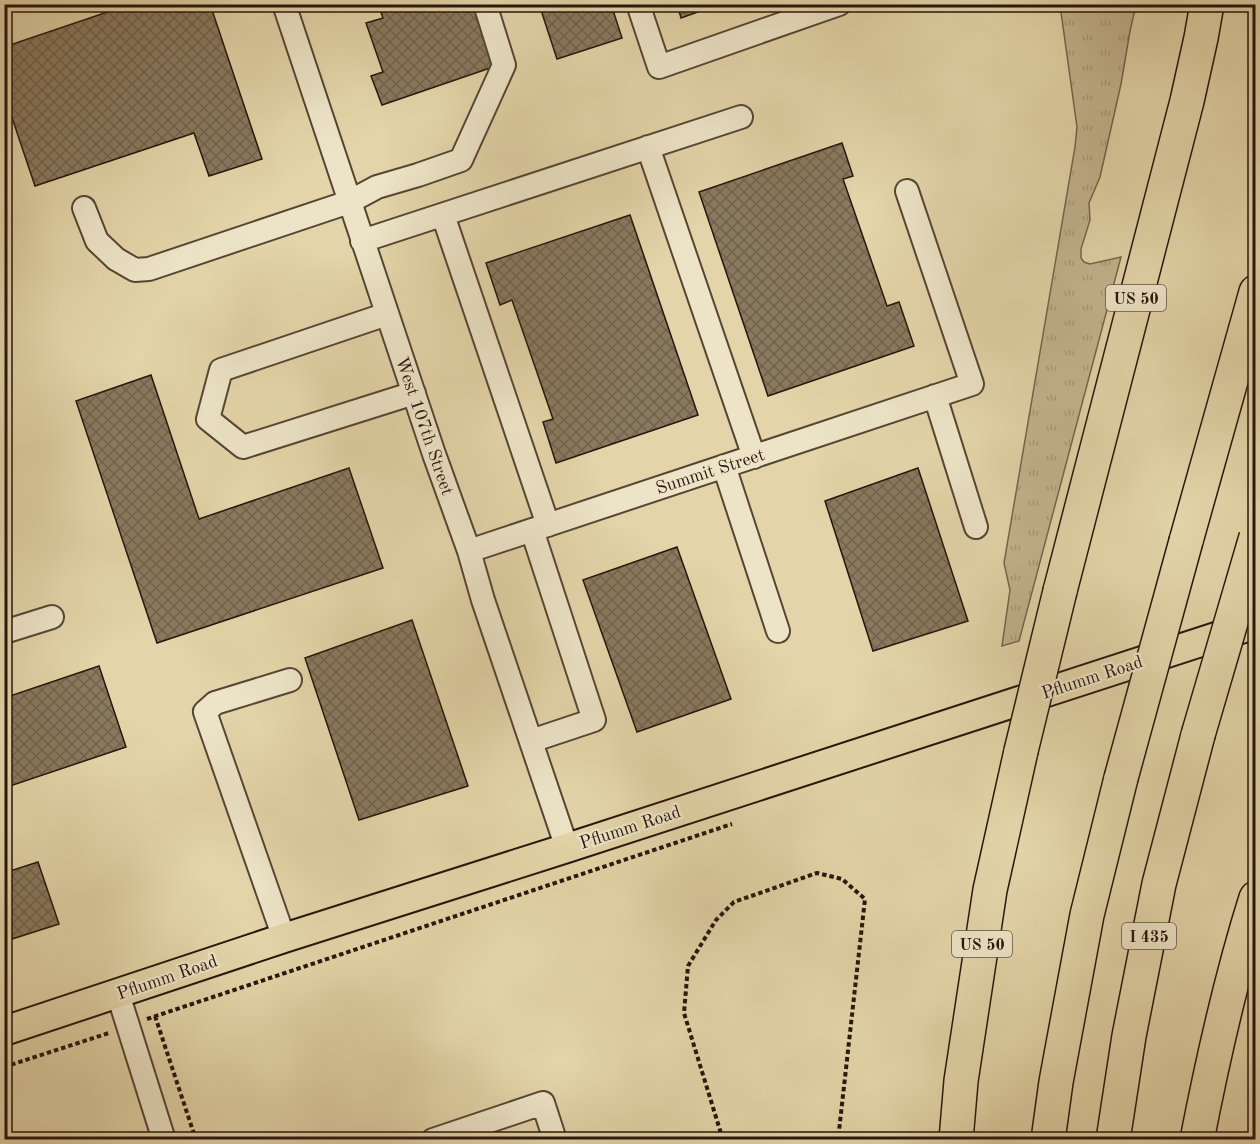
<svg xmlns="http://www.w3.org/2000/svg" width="1260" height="1144" font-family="'Old Standard TT',serif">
<defs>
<pattern id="grass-tufts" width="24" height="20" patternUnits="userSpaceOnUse" patternTransform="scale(1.5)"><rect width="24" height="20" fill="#c3b48e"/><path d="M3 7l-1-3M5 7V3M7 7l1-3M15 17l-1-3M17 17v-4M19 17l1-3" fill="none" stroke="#a89a79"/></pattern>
<pattern id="building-cross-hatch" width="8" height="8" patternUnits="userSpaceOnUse" patternTransform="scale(1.5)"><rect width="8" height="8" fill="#89795e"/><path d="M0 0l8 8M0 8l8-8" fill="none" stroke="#70624c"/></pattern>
</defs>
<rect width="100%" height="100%" fill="#e3d5a9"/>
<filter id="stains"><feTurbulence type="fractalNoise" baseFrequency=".00333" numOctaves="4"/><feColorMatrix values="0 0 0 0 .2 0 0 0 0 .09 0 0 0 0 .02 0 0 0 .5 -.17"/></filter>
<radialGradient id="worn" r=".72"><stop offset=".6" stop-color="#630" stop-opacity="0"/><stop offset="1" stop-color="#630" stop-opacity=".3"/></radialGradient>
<path fill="url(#grass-tufts)" stroke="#76644e" stroke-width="1.5" d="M1060,5H1136L1130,31L1121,84L1100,177L1089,203L1090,220L1081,249V258L1084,262L1090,264L1121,257L1019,641L1002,646L1010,590L1004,563L1075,147L1077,127Z"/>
<path fill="url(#building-cross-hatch)" stroke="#28150d" stroke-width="1.5" d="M131,4H210L262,159L209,176L194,133L35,186L4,94V47Z
M378,4H475L496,66L382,105L371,76L383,72L366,23L383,18Z
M539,4H611L622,38L557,59Z
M677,4H720L681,18Z
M842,143L853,176L843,179L887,306L899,302L914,346L768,396L699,192Z
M630,215L698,415L556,463L543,422L553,419L512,300L500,305L486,263Z
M151,375L199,519L349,468L383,568L157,643L76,401Z
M4,435L11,453L4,455Z
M918,468L968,621L873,651L825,501Z
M677,547L731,699L637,732L583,580Z
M412,620L468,786L359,820L305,658Z
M99,666L126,747L4,788V698Z
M38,862L59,924L9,940L4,927V873Z"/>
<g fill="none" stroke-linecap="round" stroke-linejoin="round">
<g stroke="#574534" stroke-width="26">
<path id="minor" d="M284,4L434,454L469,551L483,600L567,848
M638,4L659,67L839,4
M648,147L754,457
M84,208L97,241L116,259L135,270L149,269L349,202L377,187L418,175L461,160L504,65L485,4
M443,215L548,525
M362,241L741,117
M387,314L221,370L208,419L243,447L414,393
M935,396L976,527
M724,466L778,631
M469,551L972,384L907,191
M4,632L52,617
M531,741L594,720L532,530
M284,938L205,712L215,703L290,680
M118,994L164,1140
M433,1140L543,1103L555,1140"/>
</g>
<g stroke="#28150d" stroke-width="32">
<path id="major" d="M4,1031L284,938L567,848L1256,624"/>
</g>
<g stroke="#28150d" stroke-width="36">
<path id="highway" d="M1186,541L1256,292
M1060,591L1187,101L1201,38L1207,4
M956,1140L961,1081L990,890L1021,751
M1048,1140L1056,1082L1087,915L1121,778
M1113,1140L1129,1036L1159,884L1198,735
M1197,1140C1213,1058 1231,977 1256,898"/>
</g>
<path stroke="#28150d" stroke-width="4" stroke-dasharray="4.5 3" stroke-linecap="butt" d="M155,1016L196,1140
M147,1019L732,824
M4,1067L109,1033
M723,1140L684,1013L688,966L716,920L734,902L817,873L842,879L865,899L838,1140"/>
<use href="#minor" stroke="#ede4c7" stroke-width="22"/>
<use href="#major" stroke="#e3d5a9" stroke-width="28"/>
<use href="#highway" stroke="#e3d5a9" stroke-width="33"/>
<g stroke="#28150d" stroke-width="36" stroke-linecap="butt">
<path id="highway-bridge" d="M1198,735L1256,537
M1021,751L1060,591
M1121,778L1186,541"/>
</g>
<use href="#highway-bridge" stroke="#e3d5a9" stroke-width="33"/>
</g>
<g text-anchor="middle" stroke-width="4.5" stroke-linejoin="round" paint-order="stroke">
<g fill="#ede4c7" stroke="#635345" stroke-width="1.5">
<rect x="1106" y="285" width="60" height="26" rx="4.5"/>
<rect x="1122" y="923" width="54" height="26" rx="4.5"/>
<rect x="952" y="931" width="60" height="26" rx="4.5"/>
</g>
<g font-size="16" font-weight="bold" fill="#28150d">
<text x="1136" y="304">US 50</text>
<text x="1149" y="942">I 435</text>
<text x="982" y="950">US 50</text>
</g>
<g font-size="18" fill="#28150d" stroke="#ede4c7">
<text transform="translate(425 426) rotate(71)" y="6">West 107th Street</text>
<text transform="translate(710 471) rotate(-18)" y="6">Summit Street</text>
<text transform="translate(1092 677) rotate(-18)" y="6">Pflumm Road</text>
<text transform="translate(630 827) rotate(-18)" y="6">Pflumm Road</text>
<text transform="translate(167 977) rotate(-19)" y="6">Pflumm Road</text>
</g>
</g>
<rect width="1260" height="1144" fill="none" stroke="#e3d5a9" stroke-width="24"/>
<rect x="6" y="6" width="1248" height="1132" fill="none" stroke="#28150d" stroke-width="3"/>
<rect x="12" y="12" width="1236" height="1120" fill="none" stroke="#28150d" stroke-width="1.5"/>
<rect width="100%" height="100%" filter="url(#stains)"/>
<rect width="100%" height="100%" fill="url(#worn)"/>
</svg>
